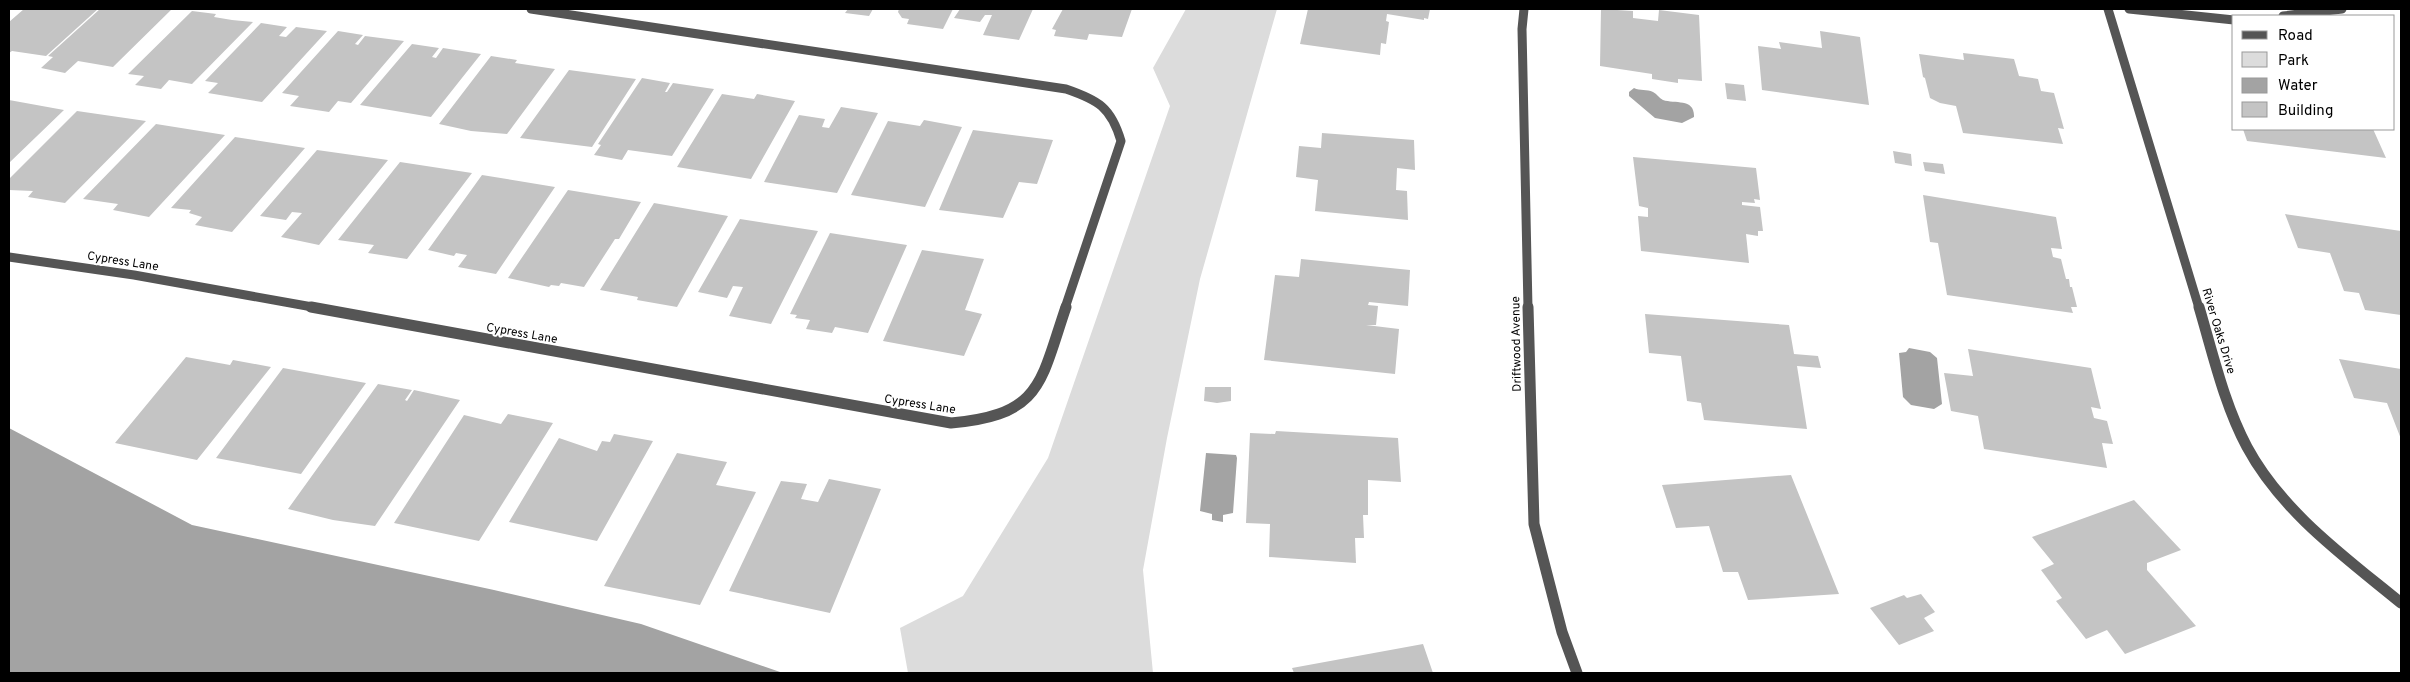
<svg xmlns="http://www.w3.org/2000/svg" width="2410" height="682" font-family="Overpass,sans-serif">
<rect width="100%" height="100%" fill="#fff"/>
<path fill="#dcdcdc" d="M1186,9H1277L1200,279L1167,438L1143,570L1153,673H908L900,628L963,596L1048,458L1170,106L1153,68Z"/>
<path fill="#a3a3a3" d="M1634,88C1640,91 1647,89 1653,92C1657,94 1659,98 1663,100C1675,104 1695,98 1694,117L1682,123L1655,118L1629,96V92Z
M1909,348L1930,352L1937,358L1942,404L1934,409L1911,405L1903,397L1899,353L1906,352Z
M9,428L192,525L494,590L641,624L783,673H9Z
M1206,453L1236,455L1237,458L1233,513L1223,515V522L1212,520V514L1200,511Z"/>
<path fill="#c4c4c4" d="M24,9H98L46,56L12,51L9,53V22Z
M100,9H172L113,67L78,61L65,73L41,68L53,57L48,56Z
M848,9H873L869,16L845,13Z
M899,9H953L943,29L907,24L909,19L902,18L898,12Z
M960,9H1033L1019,40L983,35L992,15H985L980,22L954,18Z
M1063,9H1132L1122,37L1089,34L1087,40L1054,36L1056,30L1052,29Z
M1308,9H1430L1428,19L1424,18V20L1387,14L1386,21L1389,22L1386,44L1381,43L1380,55L1300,44Z
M1601,9L1633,11V18L1658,21L1659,10L1699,15L1702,81L1678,79V83L1652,79V74L1600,66Z
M192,11L216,14L214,17L232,20L253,22L192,84L169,80L161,89L135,85L144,76L128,74Z
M261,23L287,27L279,36L286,37L296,27L327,31L262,102L208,93L218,83L205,81Z
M338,31L363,35L355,44L358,45L365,36L404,41L351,103L338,101L329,112L290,106L299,96L282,93Z
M1820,31L1860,37L1869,105L1762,90L1758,46L1781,49L1779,42L1822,48Z
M412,44L439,48L432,57L436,58L443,48L481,54L431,117L360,105Z
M1963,53L2014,59L2019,76L2038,79L2041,91L2054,93L2064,129L2058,128L2063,144L1963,133L1956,106L1940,103L1930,98L1925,78L1923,77L1919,54L1964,60Z
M491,56L517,60L515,63L555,69L507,134L471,131L439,124Z
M569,70L636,79L592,147L520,138Z
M642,78L670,83L665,92H667L673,83L714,89L672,156L628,150L622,160L594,155L601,145L598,144Z
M1725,83L1744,85L1746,101L1727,99Z
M722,94L754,99L757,94L795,101L751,179L677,167Z
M9,100L64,110L9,163Z
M841,107L878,113L837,193L764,182L799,115L825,119L822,127L829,128Z
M77,111L146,121L65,203L28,197L33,191L9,190V179Z
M924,120L962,127L925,207L851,195L888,121L920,126Z
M156,124L225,135L149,217L113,210L118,204L83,199Z
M2243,129H2373L2386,158L2247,141Z
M973,130L1053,140L1037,184L1019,182L1003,218L939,210Z
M1322,133L1414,140L1415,170L1397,168L1396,190L1407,191L1408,220L1315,211L1318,180L1296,177L1299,146L1321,148Z
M235,137L305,148L232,232L195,225L202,217L189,213L191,210L171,208Z
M317,150L388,160L319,245L281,237L302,213L292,212L286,220L260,216Z
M1893,151L1911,154L1912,166L1895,163Z
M1633,157L1756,168L1760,200L1754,199L1755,203L1742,202V205L1760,207L1763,231H1758V236L1746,234L1749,263L1641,251L1638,216L1648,217V208L1639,206Z
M400,162L472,173L407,259L368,253L374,245L338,240Z
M1923,162L1943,164L1945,174L1925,171Z
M482,175L555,187L496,274L458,267L467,255L456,253L454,256L428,250Z
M568,190L641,202L619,239H615L584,287L561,283L559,286L551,285L549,287L508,278Z
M1923,195L2056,217L2062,249L2051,248L2053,257L2061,259L2066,279H2069L2070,287H2072L2077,307H2071L2073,313L1947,295L1938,243L1930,242Z
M654,203L728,216L677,307L637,300L638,297L600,290Z
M2285,214L2401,231V315L2365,310L2359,293L2344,291L2330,253L2298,248Z
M740,219L818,231L771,324L729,316L743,287L733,286L727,298L698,292Z
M830,233L907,245L868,333L835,327L832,333L806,329L810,320L795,318L797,315L790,314Z
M922,250L984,259L965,310L982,314L964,356L883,341Z
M1301,259L1410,270L1408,306L1369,302L1368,305L1378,306L1376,325H1366L1399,329L1395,374L1264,360L1275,275L1299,277Z
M1645,314L1789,325L1794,354L1818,356L1821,368L1797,366L1807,429L1704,420L1701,403L1687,401L1681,356L1649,353Z
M1968,349L2091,368L2101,409L2091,407L2094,418L2107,421L2113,444L2102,443L2107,468L1984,449L1978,416L1951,411L1944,373L1973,376Z
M186,357L230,365L233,360L271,367L197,460L115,443Z
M2339,359L2401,369V439L2387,403L2354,398Z
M283,368L366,383L301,474L216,458Z
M378,384L412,390L405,400L407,401L414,390L460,400L375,526L333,520L288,509Z
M1205,387H1231V401L1217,403L1204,401Z
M508,414L553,423L479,541L394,523L464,415L501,424Z
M1276,431L1398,438L1401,482L1368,480V515H1363L1364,538H1355L1356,563L1269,557L1270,524L1246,523L1250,433L1275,434Z
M614,434L653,441L597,541L509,522L559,438L597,451L602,441L610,442Z
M677,453L727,462L716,485L756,492L700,605L604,586Z
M1791,475L1839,594L1748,600L1738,572H1723L1709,526L1676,528L1662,485Z
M829,479L881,489L830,613L729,591L781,481L807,484L801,499L818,502Z
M2134,500L2181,550L2147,563V570L2196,626L2125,654L2107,630L2086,639L2056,601L2062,598L2041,570L2054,564L2032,537Z
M1921,594L1935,612L1924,618L1934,631L1899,645L1870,608L1904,595L1907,598Z
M1423,644L1433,673H1294L1292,668Z"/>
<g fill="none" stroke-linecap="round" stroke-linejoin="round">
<path stroke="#555" stroke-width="9" d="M531,9L1066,89C1098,100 1111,107 1121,141L1065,308
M1524,9L1522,29L1528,308
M2108,9L2199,308
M2129,9L2234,20
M2283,16L2342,9
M9,257L134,275L318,308"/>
<path stroke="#555" stroke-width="11" d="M311,307L951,423C1042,415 1040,383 1066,307
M1528,307L1534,524L1562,632L1577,673
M2199,307C2213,354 2224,404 2247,447C2282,512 2345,557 2401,603"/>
</g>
<g text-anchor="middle" stroke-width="4" stroke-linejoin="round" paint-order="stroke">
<g font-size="12" fill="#000" stroke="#fff">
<text transform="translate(123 261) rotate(9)" y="4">Cypress Lane</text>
<text transform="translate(2219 331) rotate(73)" y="4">River Oaks Drive</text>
<text transform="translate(522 333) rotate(10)" y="4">Cypress Lane</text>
<text transform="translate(1516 344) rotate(-91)" y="4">Driftwood Avenue</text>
<text transform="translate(920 404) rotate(9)" y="4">Cypress Lane</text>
</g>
</g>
<rect width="2410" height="682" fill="none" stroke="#000000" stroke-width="20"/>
<rect x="2232" y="15" width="162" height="115" fill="#ffffff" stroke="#999999"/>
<rect x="2242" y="31" width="25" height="8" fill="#555555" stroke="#999999"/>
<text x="2278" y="40" font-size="15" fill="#000000">Road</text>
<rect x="2242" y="52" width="25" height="15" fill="#dcdcdc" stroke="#999999"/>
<text x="2278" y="65" font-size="15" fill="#000000">Park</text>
<rect x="2242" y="78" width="25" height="15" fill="#a3a3a3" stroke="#999999"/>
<text x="2278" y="90" font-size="15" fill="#000000">Water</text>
<rect x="2242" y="102" width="25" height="15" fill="#c4c4c4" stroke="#999999"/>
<text x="2278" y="115" font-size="15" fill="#000000">Building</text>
</svg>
